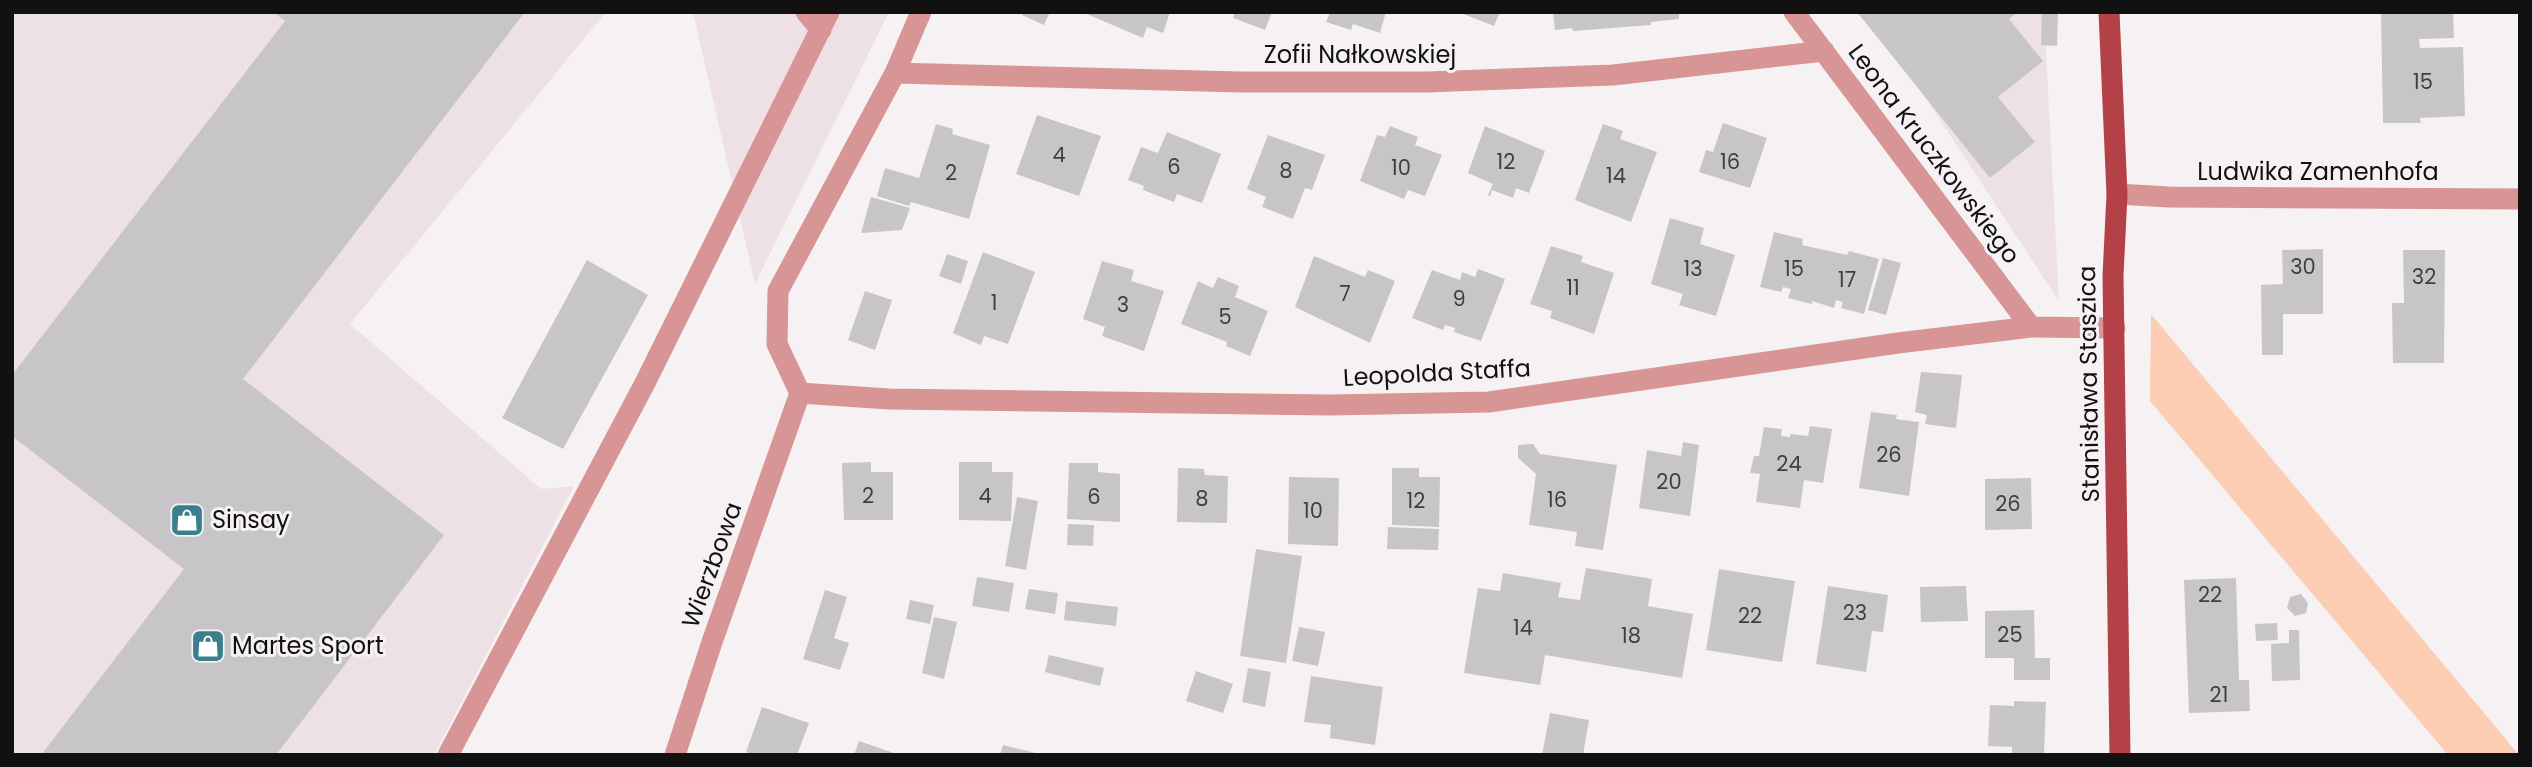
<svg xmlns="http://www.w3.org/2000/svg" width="2532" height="767" font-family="Poppins,sans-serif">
<rect width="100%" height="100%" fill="#f6f2f4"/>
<path fill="#ede1e5" d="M12,12H606L350,324L541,489L574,486L434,755H12Z
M693,12H889L755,284Z
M1869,12H2044L2059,301Z"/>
<path fill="#fcccb3" d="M2151,314L2519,755H2448L2150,401Z"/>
<path fill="#c8c5c8" d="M273,12H525L243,379L444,535L276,755H41L184,569L12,436V375L285,21Z
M1024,12H1050L1044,25L1022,15Z
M1082,12H1170L1163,33L1147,27L1143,38Z
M1235,12H1272L1265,30L1233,18Z
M1330,12H1386L1380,33L1353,24L1351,30L1326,22Z
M1458,12H1500L1494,26Z
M1553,12H1679V19L1651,22V25L1573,31L1572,28L1555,30Z
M1857,12H2018L2009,19L2043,61L1998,97L2035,142L1990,178Z
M2042,12H2058L2057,46L2041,45Z
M2381,12H2453L2454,38L2419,39L2420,48L2463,47L2465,116L2420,118L2421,123H2383Z
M1037,115L1101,136L1079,196L1016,174Z
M1723,123L1767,138L1750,188L1699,172L1706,150L1713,152Z
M936,124L953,129L952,134L990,145L969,219L911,202L909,206L877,196L885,168L919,178Z
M1603,124L1623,131L1620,139L1657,152L1631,222L1575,200Z
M1390,126L1418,137L1415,145L1442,155L1425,196L1408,190L1404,199L1360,181L1377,135L1385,137Z
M1485,126L1545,151L1529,193L1516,188L1513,198L1492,190L1490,196L1488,195L1493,184L1468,173Z
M1167,132L1221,154L1202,203L1177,194L1174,202L1143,190L1144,186L1128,180L1141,147L1158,153Z
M1268,135L1325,155L1312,190L1305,188L1293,219L1262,207L1266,197L1247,189Z
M871,197L910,208L902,230L861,233Z
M1670,218L1704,228L1700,244L1735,255L1716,316L1679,305L1683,294L1651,284Z
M1774,232L1803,239L1802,245L1847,255L1849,251L1879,259L1864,314L1841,308L1843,302L1836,300L1834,308L1812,301V304L1788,298L1791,289L1783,287L1781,292L1760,287Z
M1551,246L1583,256L1581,262L1614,273L1594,334L1550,318L1552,311L1530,304Z
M2323,249V314H2283V355H2262L2261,285L2283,284L2282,250Z
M2403,250H2445L2444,363H2393L2392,303H2404Z
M983,252L1035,272L1008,344L984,336L981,345L953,333Z
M947,254L968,261L961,284L939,276Z
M1314,256L1365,277L1368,270L1395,281L1370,343L1295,307Z
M1883,258L1901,263L1886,315L1868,310Z
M587,260L648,295L563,449L502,418Z
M1102,261L1134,270L1131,281L1164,291L1144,351L1102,336L1105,327L1083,319Z
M1478,269L1505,279L1481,341L1454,332L1455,328L1445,325L1443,330L1412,318L1432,270L1460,280L1462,272L1475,277Z
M1218,277L1239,286L1235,297L1268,311L1250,356L1226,346L1227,342L1181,324L1198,281L1213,288Z
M865,291L892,300L875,350L848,340Z
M1921,372L1962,375L1956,428L1925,424L1927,415L1915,412Z
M1871,412L1897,415L1896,419L1919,422L1909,496L1859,488Z
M1810,426L1832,429L1823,483L1804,480L1800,508L1756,502L1760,474L1750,473L1754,456H1759L1764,427L1782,429L1781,436L1790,437V434L1808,436Z
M1683,442L1699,445L1690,516L1639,508L1647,450L1681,456Z
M1533,444L1540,454L1617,465L1603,550L1575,546L1577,532L1529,525L1536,474L1518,458V445Z
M871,462V472H893V520H844L842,463Z
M959,462H992V472H1013L1011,521L959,520Z
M1069,463H1098V472L1120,474V522L1067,519Z
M1178,468L1204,469L1205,475L1228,476L1227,523L1177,522Z
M1392,468H1419V477H1440L1439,527L1392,525Z
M1289,477L1339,478L1338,546L1288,544Z
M2031,478L2032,529L1985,530V479Z
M1017,497L1038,501L1026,570L1005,566Z
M1068,524L1094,525L1093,546L1067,545Z
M1388,527L1439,529L1438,550L1387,549Z
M1256,549L1302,556L1286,663L1240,656Z
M1586,568L1652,579L1648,606L1693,614L1682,678L1545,655L1540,685L1464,673L1478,588L1500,591L1503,573L1561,583L1558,597L1580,600Z
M1719,569L1795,581L1782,662L1706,650Z
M977,577L1014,583L1009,612L972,606Z
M2236,578L2239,680H2249L2250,711L2189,713L2184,580Z
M1828,586L1888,595L1883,632L1872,631L1866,672L1816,664Z
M1966,586L1968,621L1921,622L1920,587Z
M1029,589L1058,593L1055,614L1025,609Z
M825,590L847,597L834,638L849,643L840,670L803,659Z
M2301,594L2308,603L2306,613L2295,616L2287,608L2290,597Z
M910,600L934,605L930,624L906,619Z
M1066,601L1118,607L1116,626L1064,620Z
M2034,610L2035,658H2050V680H2014V658H1985V611Z
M934,617L957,622L944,679L922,673Z
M2277,623L2278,640L2256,641L2255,624Z
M1299,627L1325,632L1318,666L1292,661Z
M2289,630H2299L2300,680L2272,681L2271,644L2289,643Z
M1049,655L1104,668L1100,686L1045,672Z
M1248,668L1271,672L1265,707L1242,702Z
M1196,671L1233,684L1223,713L1186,701Z
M1311,676L1383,687L1375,745L1330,738L1331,725L1304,722Z
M2014,701L2046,702L2044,755H2012V747L1988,746L1990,705L2014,706Z
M762,707L809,723L797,755H754L746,752Z
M1550,713L1589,720L1583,755H1542Z
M859,741L897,754V755H854Z
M1003,745L1040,754V755H1000Z"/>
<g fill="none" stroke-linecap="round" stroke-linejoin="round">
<path stroke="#d79695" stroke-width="21" d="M806,12L821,30
M1794,12L2031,327
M895,73L1241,82H1427L1613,75L1824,51
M2117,194L2169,197L2520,199
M800,393L889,399L1331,405L1489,402L1898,343L2031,327L2115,328
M800,393L777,344L778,291L895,73L921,12
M448,755L645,383L829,12
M675,755L712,642L800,393"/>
<path stroke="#b34147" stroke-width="21" d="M2109,12L2117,194L2113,276L2120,755"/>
</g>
<defs>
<g id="shop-square" transform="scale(1.75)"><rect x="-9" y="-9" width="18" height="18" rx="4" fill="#3a808c" stroke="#f6f2f4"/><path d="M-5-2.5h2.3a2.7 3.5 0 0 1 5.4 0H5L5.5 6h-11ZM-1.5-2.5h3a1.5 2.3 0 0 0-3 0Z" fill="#fff"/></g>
</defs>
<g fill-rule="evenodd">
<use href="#shop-square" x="187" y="520"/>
<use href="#shop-square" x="208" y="646"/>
</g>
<g text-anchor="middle" stroke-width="6" stroke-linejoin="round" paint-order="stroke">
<g font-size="21" fill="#403e3f">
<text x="2423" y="89">15</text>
<text x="1059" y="162">4</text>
<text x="1506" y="169">12</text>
<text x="1730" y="169">16</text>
<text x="1174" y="174">6</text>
<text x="1401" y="175">10</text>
<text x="1286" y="178">8</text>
<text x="951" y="180">2</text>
<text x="1616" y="183">14</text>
<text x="2303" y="274">30</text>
<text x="1693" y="276">13</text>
<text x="1794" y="276">15</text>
<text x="2424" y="284">32</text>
<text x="1847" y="287">17</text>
<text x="1573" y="295">11</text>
<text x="1345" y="301">7</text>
<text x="1459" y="306">9</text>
<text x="994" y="310">1</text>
<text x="1123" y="312">3</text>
<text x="1225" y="324">5</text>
<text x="1889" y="462">26</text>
<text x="1789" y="471">24</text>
<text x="1669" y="489">20</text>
<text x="868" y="503">2</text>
<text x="985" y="503">4</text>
<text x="1094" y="504">6</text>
<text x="1202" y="506">8</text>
<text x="1557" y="507">16</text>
<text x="1416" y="508">12</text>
<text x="2008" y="511">26</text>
<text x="1313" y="518">10</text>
<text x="2210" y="602">22</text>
<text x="1855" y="620">23</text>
<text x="1750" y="623">22</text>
<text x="1523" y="635">14</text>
<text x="2010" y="642">25</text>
<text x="1631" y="643">18</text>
<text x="2219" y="702">21</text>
</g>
<g font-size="24" fill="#121111" stroke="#f6f2f4">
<text x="1360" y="63">Zofii Nałkowskiej</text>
<text transform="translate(1934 154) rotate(53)" y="8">Leona Kruczkowskiego</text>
<text x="2318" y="180">Ludwika Zamenhofa</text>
<text transform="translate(1437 373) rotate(-3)" y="8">Leopolda Staffa</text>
<text transform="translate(2089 384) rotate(-91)" y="8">Stanisława Staszica</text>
<text transform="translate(712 565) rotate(-70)" y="8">Wierzbowa</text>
</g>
<g font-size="24" fill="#121111" stroke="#f6f2f4" text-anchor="start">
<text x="212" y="528">Sinsay</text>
<text x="232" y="654">Martes Sport</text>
</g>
</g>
<rect width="2532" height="767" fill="none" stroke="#121111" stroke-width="28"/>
</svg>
